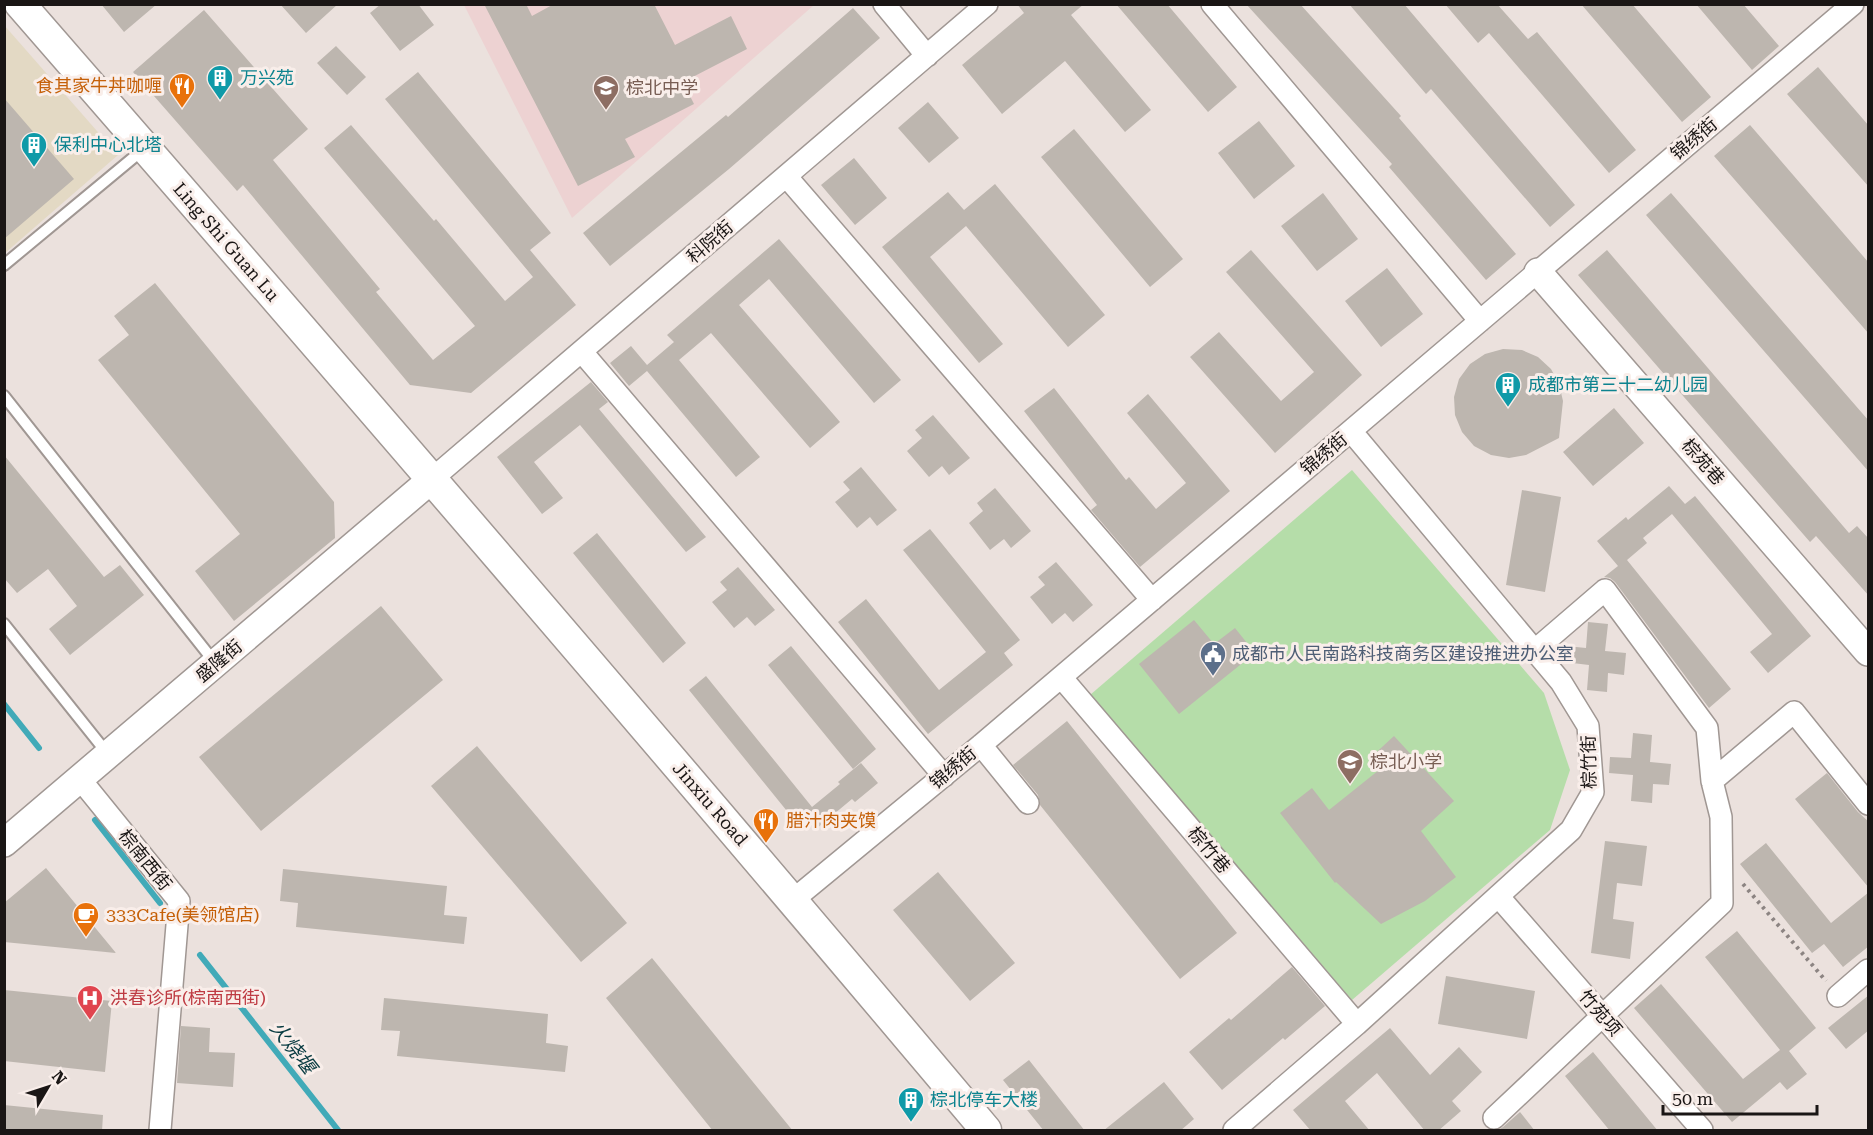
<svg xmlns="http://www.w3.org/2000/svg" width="1873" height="1135" font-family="'Roboto Serif','Noto Sans SC',serif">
<rect width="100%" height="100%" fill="#ebe1dd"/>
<path fill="#e3d9c4" d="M4,25L118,155L5,253H4Z"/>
<path fill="#edd2d2" d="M464,5H814L572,218Z"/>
<path fill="#b5dda9" d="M1352,470L1544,693L1570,770L1550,830L1352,1000L1090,695Z"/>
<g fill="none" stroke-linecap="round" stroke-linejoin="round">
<path stroke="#41aab8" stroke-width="6" d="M4,704L39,748
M95,820L160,903
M200,955L338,1130"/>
</g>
<path fill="#bdb6af" d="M101,4H157L124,32Z
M280,4H338L306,33Z
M381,4H418L434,25L400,51L370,13Z
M484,4H526L532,16L554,4H654L675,45L731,16L747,49L683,82L694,104L625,139L635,157L578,186Z
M1017,4H1084L1071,15L1151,110L1125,132L1065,61L1002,114L962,65L1024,13Z
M1116,4H1167L1237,87L1208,112Z
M1246,4H1300L1401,116L1399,118L1516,254L1486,280L1389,167L1392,164Z
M1349,4H1404L1575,205L1550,227L1431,89L1426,94Z
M1445,4H1497L1528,39L1537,32L1636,150L1609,173L1489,33L1478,43Z
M1581,4H1632L1711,97L1682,122Z
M1696,4H1743L1779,46L1752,70Z
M853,8L880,38L729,169L610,266L583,233L726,115L728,117Z
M204,10L308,129L273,160L380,289L376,292L433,360L475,326L324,148L351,125L434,221L436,219L505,301L533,277L385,99L418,72L551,233L530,250L576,305L471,393L410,385L243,185L237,191L133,72Z
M336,46L366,77L347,95L317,63Z
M1818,67L1869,126V187L1787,94Z
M4,98L74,179L4,239Z
M928,102L959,138L929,163L898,128Z
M1259,121L1295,166L1254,199L1218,153Z
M1750,125L1869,263V334L1714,156Z
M1074,129L1183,259L1150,287L1041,157Z
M854,158L887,198L855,225L821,185Z
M995,184L1105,315L1068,347L966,226L930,257L1003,344L979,363L882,247L948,192L964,210Z
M1323,193L1358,239L1317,271L1281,226Z
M1671,193L1869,421V472L1646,215Z
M779,239L901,380L874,403L769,279L739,305L840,422L810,448L711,333L679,360L760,457L736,477L647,371L629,386L610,363L631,346L647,365L674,342L667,335Z
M1251,250L1362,375L1275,453L1190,357L1219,332L1281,401L1314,372L1226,272Z
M1607,250L1849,533L1857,526L1869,539V596L1816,536L1810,542L1578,275Z
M1387,268L1423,314L1381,347L1345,301Z
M155,283L334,502L335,538L234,621L195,571L240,534L98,360L129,335L114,316Z
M1503,349L1522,350L1538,357L1551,369L1559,384L1563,401L1559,438L1526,455L1509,458L1491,455L1474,446L1462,432L1455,415L1454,397L1459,379L1470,364L1485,354Z
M591,382L608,402L599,409L706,537L686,552L580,425L534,462L563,498L542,514L497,457Z
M1054,388L1126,480L1129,477L1156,509L1186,483L1127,413L1148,394L1230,491L1140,567L1091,510L1097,505L1024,411Z
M1614,408L1644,443L1593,486L1563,452Z
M933,415L970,458L949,475L942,466L929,477L907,451L922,438L915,430Z
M4,455L104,577L120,565L144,595L70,655L49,629L77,606L48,569L17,593L4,578Z
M861,467L897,510L877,526L870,517L857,528L835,502L850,490L843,482Z
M1669,486L1685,504L1695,496L1811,636L1768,673L1750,652L1772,634L1672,514L1643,538L1647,543L1627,560L1731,689L1709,708L1615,582L1610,578L1604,577L1618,566L1597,541L1626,517L1628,520Z
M995,488L1031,531L1011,548L1004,539L990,550L969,523L983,511L977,503Z
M1522,490L1561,497L1545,592L1506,585Z
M930,529L1020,640L1004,653L1013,665L928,734L838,622L866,599L939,690L986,652L903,550Z
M597,533L686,643L663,663L573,553Z
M1056,562L1093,605L1073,622L1065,613L1052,624L1030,597L1045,585L1038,577Z
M738,567L775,610L755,626L747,617L734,628L712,602L727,590L720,582Z
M381,606L443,680L261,831L199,757Z
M1194,620L1214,644L1235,628L1255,653L1179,714L1139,664Z
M1588,622L1608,624L1605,651L1626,653L1624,675L1608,673L1607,692L1587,690L1589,665L1564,662L1566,646L1586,648Z
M791,646L876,749L853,769L768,665Z
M706,676L812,807L840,784L838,782L861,763L878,783L855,802L852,799L816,829L804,814L795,821L689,690Z
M1067,721L1237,933L1180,979L1040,805L1038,795L1013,765Z
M1633,733L1652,735L1650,762L1671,764L1669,785L1653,784L1652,803L1631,801L1633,775L1609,773L1610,757L1631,758Z
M1394,736L1454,801L1421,831L1456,877L1425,901L1381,924L1336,882L1335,883L1280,813L1312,788L1329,810L1379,770L1369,759Z
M477,746L627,923L581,962L431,786Z
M1827,773L1858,812L1869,822V888L1795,799Z
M1605,841L1647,846L1642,886L1617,883L1613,919L1634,922L1630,959L1591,953Z
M1766,843L1831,923L1869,892V946L1843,967L1824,944L1812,953L1740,864Z
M46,868L116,953L4,942V903Z
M283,869L447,886L444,915L467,917L464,944L296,927L298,903L280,901Z
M938,872L1015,963L970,1001L893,910Z
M1737,931L1816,1028L1789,1051L1807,1074L1787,1090L1780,1082L1732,1122L1634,1008L1661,984L1743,1079L1780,1050L1705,957Z
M652,958L793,1131H713L606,998Z
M1292,967L1325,1006L1285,1040L1283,1038L1222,1090L1189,1052L1229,1018L1231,1020Z
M1446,976L1535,991L1527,1039L1438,1024Z
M4,990L112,1001L105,1072L4,1061Z
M1869,995V1030L1846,1049L1828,1028Z
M384,998L548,1014L546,1043L568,1046L565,1072L397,1056L400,1031L381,1030Z
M181,1026L210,1028L209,1052L235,1053L233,1087L177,1083Z
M1390,1028L1430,1075L1459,1047L1482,1072L1452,1101L1461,1111L1438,1131H1425L1377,1073L1345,1101L1370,1131H1311L1293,1110Z
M1593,1052L1658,1131H1610L1565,1076Z
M1029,1060L1085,1131H1044L1003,1080Z
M1164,1082L1194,1119L1180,1131H1103Z
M4,1105L103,1115L102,1131H4Z
M1520,1112L1535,1131H1497L1503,1127Z"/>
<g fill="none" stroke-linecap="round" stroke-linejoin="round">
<g stroke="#a09793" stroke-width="14">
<path id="service" d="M4,265L145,148
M4,396L216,664
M4,624L107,753"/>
</g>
<g stroke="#a09793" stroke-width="24">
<path id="minor" d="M884,4L927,56
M1212,4L1480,321
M786,176L1152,600
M582,352L944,776
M432,479L987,4
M1061,677L1357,1024
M981,745L1028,803
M80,779L179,901L160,1130
M1712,781L1794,712L1868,804
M1498,896L1702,1130
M793,900L981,745L1853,4
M1838,996L1868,970
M1494,1118L1722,903L1721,817L1712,781L1707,728L1605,590L1534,651
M1234,1130L1357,1024L1571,830L1593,792L1588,726L1561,682L1351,431"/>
</g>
<g stroke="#a09793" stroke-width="30">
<path id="tertiary" d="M1538,272L1868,652
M4,843L432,479"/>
</g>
<g stroke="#a09793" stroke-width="33">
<path id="secondary" d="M20,4C345,377 668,752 986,1130"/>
</g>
<path stroke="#8c8482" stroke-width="4" stroke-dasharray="3 4.5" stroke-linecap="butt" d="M1743,884L1826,981"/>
<use href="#service" stroke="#fff" stroke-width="10"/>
<use href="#minor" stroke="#fff" stroke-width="21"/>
<use href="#tertiary" stroke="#fff" stroke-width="27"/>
<use href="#secondary" stroke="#fff" stroke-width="30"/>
</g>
<defs>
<g id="building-pin" transform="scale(1.35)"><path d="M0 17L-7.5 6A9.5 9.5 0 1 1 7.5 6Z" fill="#0f9aa8" stroke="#f9eeea"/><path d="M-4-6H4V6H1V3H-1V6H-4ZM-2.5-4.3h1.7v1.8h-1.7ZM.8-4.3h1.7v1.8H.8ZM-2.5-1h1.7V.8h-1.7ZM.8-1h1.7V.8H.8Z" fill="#fff"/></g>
<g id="restaurant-pin" transform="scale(1.35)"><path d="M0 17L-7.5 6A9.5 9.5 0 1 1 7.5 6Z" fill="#e8710a" stroke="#f9eeea"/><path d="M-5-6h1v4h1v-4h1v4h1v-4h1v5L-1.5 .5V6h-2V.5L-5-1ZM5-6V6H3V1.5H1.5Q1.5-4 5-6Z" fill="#fff"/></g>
<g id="school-pin" transform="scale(1.35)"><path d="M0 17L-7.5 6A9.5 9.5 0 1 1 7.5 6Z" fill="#8d6e63" stroke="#f9eeea"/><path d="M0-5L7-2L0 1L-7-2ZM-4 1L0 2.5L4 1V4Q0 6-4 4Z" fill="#fff"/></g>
<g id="civic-pin" transform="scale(1.35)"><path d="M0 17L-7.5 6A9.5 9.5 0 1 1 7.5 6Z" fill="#5c6f8a" stroke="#f9eeea"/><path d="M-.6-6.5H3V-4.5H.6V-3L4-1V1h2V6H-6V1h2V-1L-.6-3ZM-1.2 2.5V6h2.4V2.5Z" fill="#fff"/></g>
<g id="cafe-pin" transform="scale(1.35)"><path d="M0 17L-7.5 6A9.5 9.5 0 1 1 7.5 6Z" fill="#e8710a" stroke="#f9eeea"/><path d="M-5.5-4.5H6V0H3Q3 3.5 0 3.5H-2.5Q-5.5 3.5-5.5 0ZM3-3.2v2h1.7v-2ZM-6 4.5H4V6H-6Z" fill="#fff"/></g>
<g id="hospital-pin" transform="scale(1.35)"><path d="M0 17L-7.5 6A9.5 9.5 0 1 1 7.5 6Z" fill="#e0444e" stroke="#f9eeea"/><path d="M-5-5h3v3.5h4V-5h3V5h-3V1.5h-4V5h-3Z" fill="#fff"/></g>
</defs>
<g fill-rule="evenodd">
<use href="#building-pin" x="220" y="78"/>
<use href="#restaurant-pin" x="182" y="86"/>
<use href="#school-pin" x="606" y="88"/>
<use href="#building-pin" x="34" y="145"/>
<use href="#building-pin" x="1508" y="385"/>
<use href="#civic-pin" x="1213" y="654"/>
<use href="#school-pin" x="1350" y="762"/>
<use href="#restaurant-pin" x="766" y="821"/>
<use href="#cafe-pin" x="86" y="915"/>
<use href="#hospital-pin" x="90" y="998"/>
<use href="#building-pin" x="911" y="1100"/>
</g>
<g text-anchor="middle" stroke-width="6" stroke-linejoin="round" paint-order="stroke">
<g font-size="18" fill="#0d838f" stroke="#f9eeea" text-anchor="start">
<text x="240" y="84">万兴苑</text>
<text x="54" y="151">保利中心北塔</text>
<text x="1528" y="391">成都市第三十二幼儿园</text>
<text x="930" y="1106">棕北停车大楼</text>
</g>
<g font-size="18" fill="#c56008" stroke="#f9eeea" text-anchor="start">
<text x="162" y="92" text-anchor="end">食其家牛丼咖喱</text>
<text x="786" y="827">腊汁肉夹馍</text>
<text x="106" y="921">333Cafe(美领馆店)</text>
</g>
<g font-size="18" fill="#785e54" stroke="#f9eeea" text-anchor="start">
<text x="626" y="94">棕北中学</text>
<text x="1370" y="768">棕北小学</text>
</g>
<g font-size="18" fill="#1a1615" stroke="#f9eeea">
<text transform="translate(1694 139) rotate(-40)" y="6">锦绣街</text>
<text transform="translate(226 242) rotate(49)" y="6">Ling Shi Guan Lu</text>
<text transform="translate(710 242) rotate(-41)" y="6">科院街</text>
<text transform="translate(1324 454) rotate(-40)" y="6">锦绣街</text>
<text transform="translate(1703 462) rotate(49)" y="6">棕苑巷</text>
<text transform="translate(219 661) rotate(-40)" y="6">盛隆街</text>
<text transform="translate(1589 762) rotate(-91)" y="6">棕竹街</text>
<text transform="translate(953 768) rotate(-40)" y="6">锦绣街</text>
<text transform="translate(710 804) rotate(49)" y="6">Jinxiu Road</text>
<text transform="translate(1209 850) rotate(50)" y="6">棕竹巷</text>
<text transform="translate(145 860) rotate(51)" y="6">棕南西街</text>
<text transform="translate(1600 1013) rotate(49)" y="6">竹苑项</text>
</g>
<g font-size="18" fill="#4e5e75" stroke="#f9eeea" text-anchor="start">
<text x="1232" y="660">成都市人民南路科技商务区建设推进办公室</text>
</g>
<g font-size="18" fill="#be3a42" stroke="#f9eeea" text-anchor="start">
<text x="110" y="1004">洪春诊所(棕南西街)</text>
</g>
<g font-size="20" font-style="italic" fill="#093b41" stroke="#f9eeea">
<text transform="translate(293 1047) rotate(52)" y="7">火烧堰</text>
</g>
</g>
<rect width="1873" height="1135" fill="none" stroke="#1a1615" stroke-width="12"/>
<g transform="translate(48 1087) rotate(51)" stroke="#f9eeea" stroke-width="4.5" paint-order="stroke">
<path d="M0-4.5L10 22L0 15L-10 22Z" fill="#1a1615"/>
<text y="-9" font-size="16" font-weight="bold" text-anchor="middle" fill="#1a1615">N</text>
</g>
<path d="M1663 1105v9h154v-9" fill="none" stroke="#1a1615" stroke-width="3"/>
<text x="1672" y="1105" font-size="18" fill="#1a1615" stroke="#f9eeea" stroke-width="4.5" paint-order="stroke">50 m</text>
</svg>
